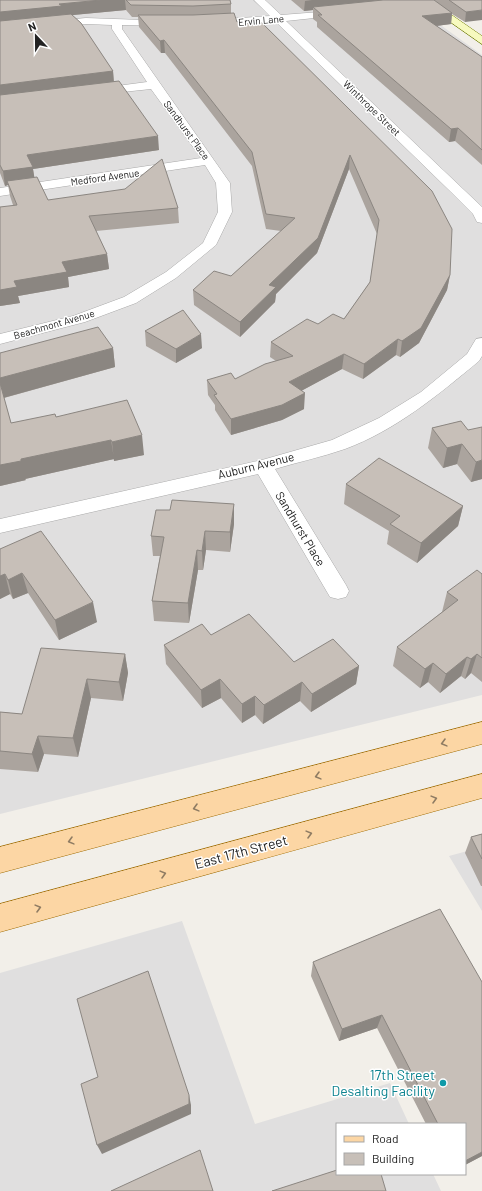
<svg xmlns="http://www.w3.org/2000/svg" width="482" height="1191" font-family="Barlow,sans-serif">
<rect width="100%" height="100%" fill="#f2efe9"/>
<path fill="#e0dfdf" d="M0,0H406L482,55V695L0,814Z
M482,847V911L449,856Z
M182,921L255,1124L390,1083L409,1124H337V1174H433L441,1191H0V973Z"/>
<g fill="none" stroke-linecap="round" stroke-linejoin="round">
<g stroke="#a9a9a9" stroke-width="1">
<path id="street" d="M254,0H265L281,15L345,10L347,12L345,14L342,15L286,21L482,207V223L477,222L473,214L451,192L276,22L209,26L204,23L209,20L270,16Z
M86,18L172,21L173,23L168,26L122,25V29L230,183L232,212L216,245L176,278L136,303L85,322L0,344V334L73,316L124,297L166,272L203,243L218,212L216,183L205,165L0,196V188L201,158L151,89L94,95L88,92L94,89L147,82L112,29V25L86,24L0,32V26Z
M482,338V356L479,361C438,395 396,430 345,449C322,457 298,462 275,469L346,585L349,591L346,597L338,599L330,597L258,474L0,533V519L262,460L332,440L379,418L421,392L467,354L476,339Z"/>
</g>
<g stroke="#707d05" stroke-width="1">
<path id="secondary" d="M419,0H430L482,36V44Z"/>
</g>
<g stroke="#a06b00" stroke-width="1">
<path id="primary" d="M482,722V744L0,873V847Z
M482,774V798L0,932V904Z"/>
</g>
<use href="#street" fill="#fff" fill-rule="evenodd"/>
<use href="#secondary" fill="#f7fabf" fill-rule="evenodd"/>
<use href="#primary" fill="#fcd6a4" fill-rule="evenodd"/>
</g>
<path fill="#aba49e" d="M0,0H230L231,4V14L237,22L240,24L450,275L447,290L419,343L400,357L396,355L363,379L342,369L301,391L304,409L282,420L231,435L215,410V405L208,395L207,380L235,379L276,361L270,357L271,342L318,324L344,319L370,282L377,234L349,169L317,253L276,294L275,302L240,337L194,305L193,290L231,276L281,231L266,229L252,166L165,53H161L139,27L138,17H132L126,10L72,15L113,71L114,82L159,150L33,169L34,177L48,200L178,208L179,223L96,231L107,254L109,269L68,277L69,287L18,296L20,303L0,306L13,205L10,196L8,185L5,186L0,173Z
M291,0H482L465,22L452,14L451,24L436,26L482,57V165L455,141L449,142L317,27V22L313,19V10L304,11Z
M145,331L202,348L176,363L146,346Z
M113,348L115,367L4,398L11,423L56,417L144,455L114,461V459L25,479L26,480L0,486V353Z
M461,421L482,479L471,482L457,464L443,468L428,448L432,428Z
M346,484L463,506L458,526L417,563L387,544L389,531L344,504Z
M234,504V524L230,552L206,550L203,570H198L189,623L154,621L152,601L160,556H153L151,536L170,510Z
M0,549L97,622L59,640L28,593L13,599L10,594L0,599Z
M482,574V682L471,673L465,679L461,676L440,693L428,682L420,688L393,666L397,647L442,612L447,592Z
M211,635L294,662L359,666L356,684L311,712L300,701L263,724L255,715L242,723L221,698L202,708L166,664L164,645Z
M125,654L128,673L123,701L91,698L78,757L44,754L38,772L0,769V712L22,714Z
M482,834V886H481L465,853L471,837Z
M313,962L482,982V1156L465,1165V1124H426L377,1028L339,1041L311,976Z"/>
<path fill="#8b8681" d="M101,0H125L126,10L63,16L0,25V12L59,4Z
M312,0H415L313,7V10L304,11L305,1Z
M482,10V20L465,22L466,12Z
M452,13L451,24L421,28L422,16Z
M164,40L165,53H161L160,41Z
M113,71L114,85L0,98V85Z
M458,128L455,141L449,142L451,129Z
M158,136L159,150L33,169L35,181H7L8,185L5,186L3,171L27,155Z
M350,155L349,169L317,253L276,294L275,302L240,337V322L269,285Z
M107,254L109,269L68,277L69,287L18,296L20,303L0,306V290L14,281L62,262Z
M450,275L447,290L419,343L400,357L402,341Z
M201,334L202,348L176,363V349Z
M398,339L396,355L363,379L364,364Z
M113,348L115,367L3,398L0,384V378Z
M344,354L342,369L288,398L289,382Z
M305,393L304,409L282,420L231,435V419Z
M142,435L144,455L114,461L112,442Z
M111,440L114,459L25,479L26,480L0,486V465L21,459Z
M462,444L457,464L443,468L447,448Z
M482,460V479L471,482L476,462Z
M234,504V524L230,552V532Z
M463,506L458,526L417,563L421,543Z
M205,531L206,550L203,570L202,551Z
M197,550L198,570L189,623L188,603Z
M22,573L28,593L13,599L8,580Z
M5,574L10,594L0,599V576Z
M93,602L97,622L59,640L55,620Z
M125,654L128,673L123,701L119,682Z
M477,654L471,673L465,679L471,659Z
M467,657L461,676L440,693L446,674Z
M433,663L428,682L420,688L425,669Z
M359,666L356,684L311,712L312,694Z
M87,679L91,698L78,757L73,738Z
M220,679L221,698L202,708L201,690Z
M302,682L300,701L263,724L264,705Z
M255,696V715L242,723V704Z
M38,736L44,754L38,772L32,754Z
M382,1015L377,1028L339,1041L342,1029Z
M189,1095L191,1105V1114L102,1154L97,1145Z
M482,1152V1156L465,1165V1161Z"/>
<path fill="#c7bfb8" stroke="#8b8681" d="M0,0H101L59,4L62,6L0,12Z
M126,0H230L231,4L193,6L131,5Z
M383,0H434L452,13L422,16L482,57V150L458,128L451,129L318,15H322L313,7Z
M449,0H482V10L466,12Z
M234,13L237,22L239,21L240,24L262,23L432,191L452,229L450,275L421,328L402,341L398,339L364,364L344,354L289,382L305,393L282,405L231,419L214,395L217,394L207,380L231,373L235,379L265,364L293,356L271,342L307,319L318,324L333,314L344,319L370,282L379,220L350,155L318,238L269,285L276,287L240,322L193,290L214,271L231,276L295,218L266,214L252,152L164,40L160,41L138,15H193Z
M71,14L81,23L113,71L0,85V21Z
M119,81L158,136L27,155L33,167L3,171L0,165V95Z
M162,159L178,208L89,216L107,254L62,262L67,272L14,281L17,287L0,290V207L17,205L7,181L37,177L48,200L125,189Z
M183,310L201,334L176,349L145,331Z
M98,327L113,348L0,378V353Z
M0,383L11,423L55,414L56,417L127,400L142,435L112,442L111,440L21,459V461L0,465Z
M461,421L468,430L482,427V460L476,462L462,444L447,448L432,428Z
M379,458L463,506L421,543L390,524L400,516L346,484Z
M172,500L234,504L230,532L205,531L202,551L197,550L188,603L152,601L164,537L151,536L156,510H170Z
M41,531L93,602L55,620L22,573L8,580L5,574L0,576V549Z
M477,570L482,574V658L477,654L471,659L467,657L446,674L433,663L425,669L397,647L458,600L447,592Z
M249,614L294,662L333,639L359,666L312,694L302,682L264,705L255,696L242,704L220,679L201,690L164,645L202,624L211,635Z
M41,648L125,654L119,682L87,679L73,738L38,736L32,754L0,751V712L22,714Z
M482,834V859L471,837Z
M440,909L482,982V1152L465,1161V1124H438L382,1015L342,1029L313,962Z
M148,971L189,1095V1104L97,1145L81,1084L98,1077L77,999Z
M200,1150L213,1191H111Z
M337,1170V1174H381L386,1191H272Z"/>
<defs><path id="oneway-chevron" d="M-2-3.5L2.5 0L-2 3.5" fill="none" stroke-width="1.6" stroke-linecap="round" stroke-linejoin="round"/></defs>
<g stroke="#8f7c63">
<use href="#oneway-chevron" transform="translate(444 743) rotate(165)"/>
<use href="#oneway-chevron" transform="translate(318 776) rotate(165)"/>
<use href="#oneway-chevron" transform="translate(434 799) rotate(-15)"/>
<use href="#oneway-chevron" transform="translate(196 808) rotate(165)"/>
<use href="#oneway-chevron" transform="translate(309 834) rotate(-15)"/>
<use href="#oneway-chevron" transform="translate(71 841) rotate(165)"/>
<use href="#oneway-chevron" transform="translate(163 874) rotate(-15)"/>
<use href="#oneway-chevron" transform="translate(38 908) rotate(-15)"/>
</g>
<circle fill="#0f9aa8" stroke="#fff" stroke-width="1.5" cx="443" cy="1083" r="4"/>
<g text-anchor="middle" stroke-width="3" stroke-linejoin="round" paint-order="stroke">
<g font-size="10" fill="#222" stroke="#fff">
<text transform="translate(261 20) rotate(-5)" y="4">Ervin Lane</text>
<text transform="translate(372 108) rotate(44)" y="4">Winthrope Street</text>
<text transform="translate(187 130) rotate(54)" y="4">Sandhurst Place</text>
<text transform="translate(105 177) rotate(-8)" y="4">Medford Avenue</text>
<text transform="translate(54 324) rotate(-16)" y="4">Beachmont Avenue</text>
</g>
<g font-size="12" fill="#222" stroke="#fff">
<text transform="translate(256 466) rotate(-14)" y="4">Auburn Avenue</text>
<text transform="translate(300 529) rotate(59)" y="4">Sandhurst Place</text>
</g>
<g font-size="14" fill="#222" stroke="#fff">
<text transform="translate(241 852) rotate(-15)" y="5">East 17th Street</text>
</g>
<g font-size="14" fill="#0d838f" stroke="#fff" text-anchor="end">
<text x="435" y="1080">17th Street<tspan x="435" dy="16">Desalting Facility</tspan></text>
</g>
</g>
<rect x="336" y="1123" width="130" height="52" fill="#ffffff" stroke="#a7a7a7"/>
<rect x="344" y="1136" width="20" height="6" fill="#fcd6a4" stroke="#a7a7a7"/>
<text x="372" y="1143" font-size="12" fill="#222222">Road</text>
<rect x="344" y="1153" width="20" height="12" fill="#c7bfb8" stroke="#a7a7a7"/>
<text x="372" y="1163" font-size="12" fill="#222222">Building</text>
<g transform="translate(36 36) rotate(338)" stroke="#ffffff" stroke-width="3" paint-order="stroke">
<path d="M0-3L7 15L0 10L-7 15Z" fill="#222222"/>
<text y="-6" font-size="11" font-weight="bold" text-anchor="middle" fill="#222222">N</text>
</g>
</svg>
